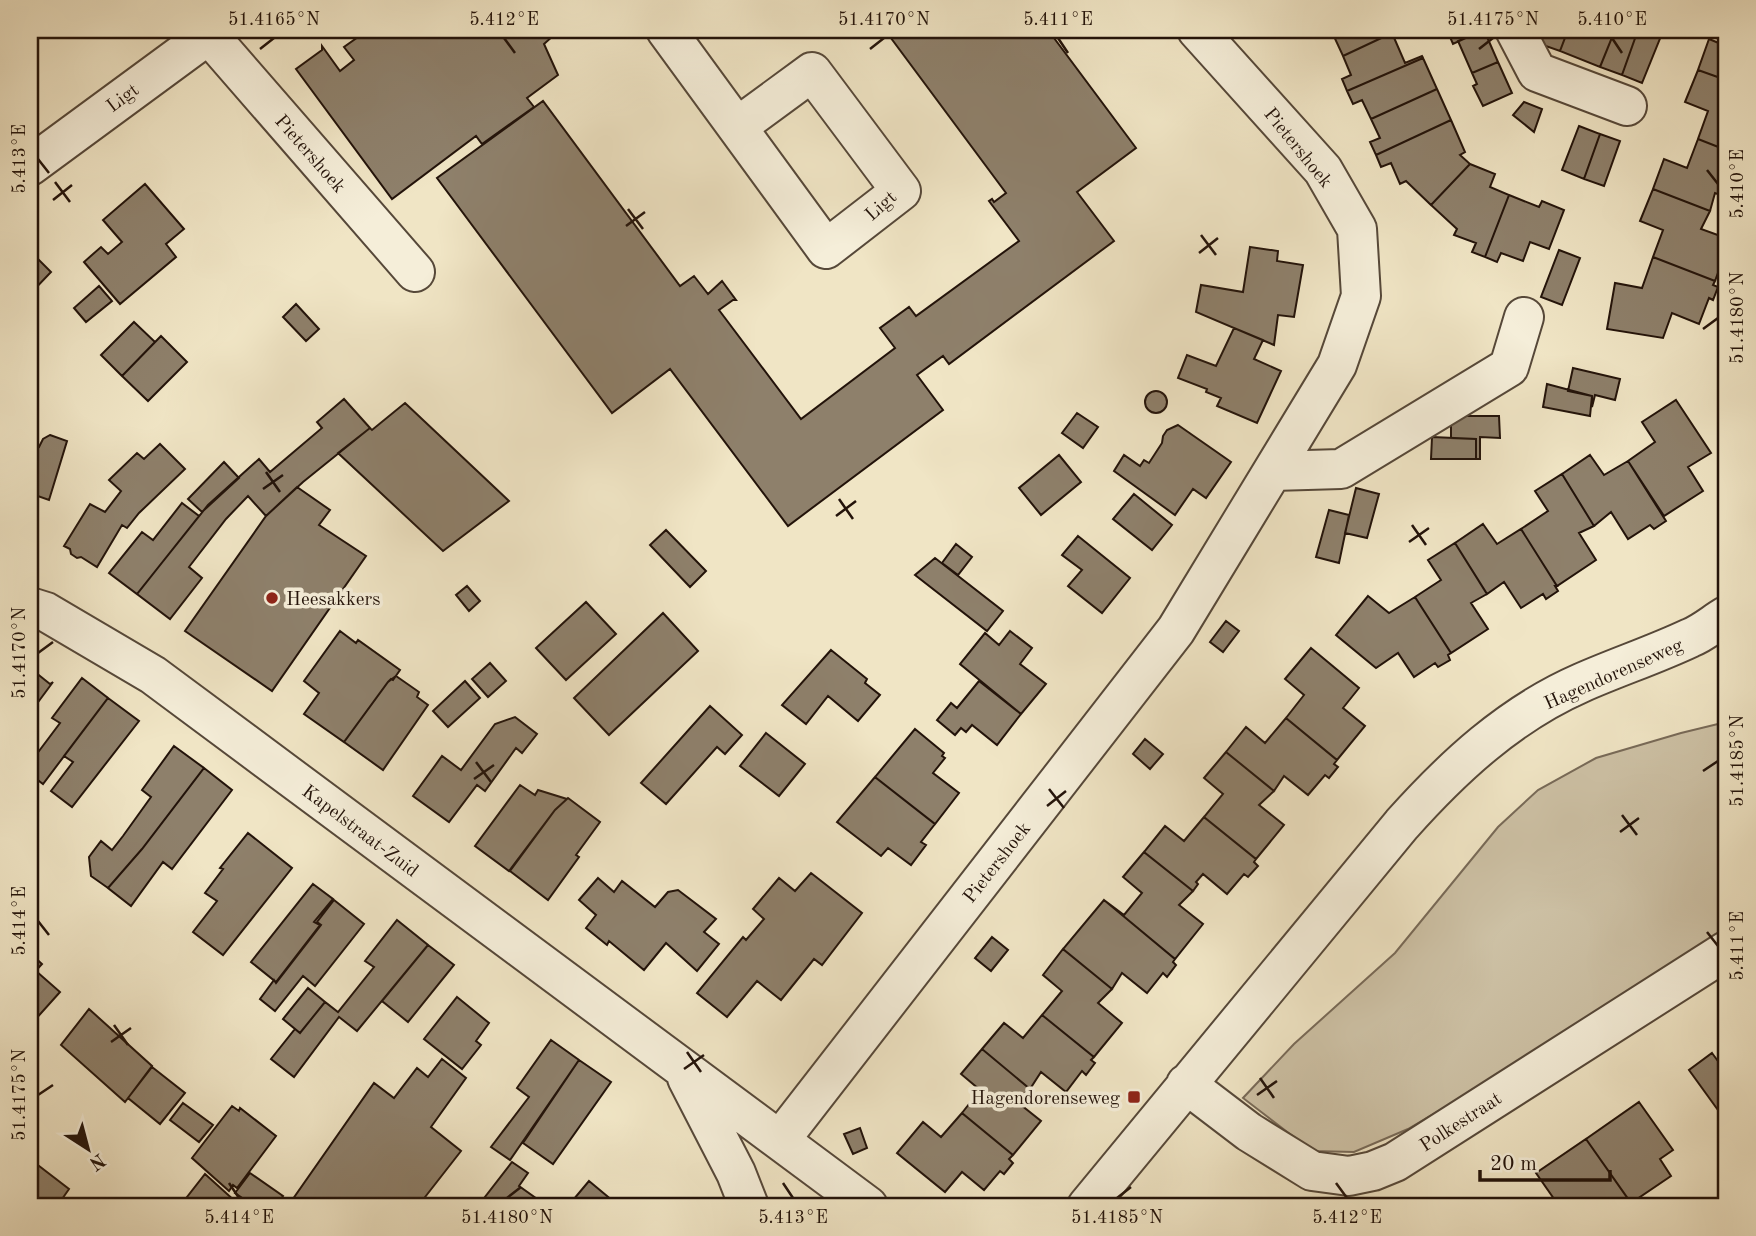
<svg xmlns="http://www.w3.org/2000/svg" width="1756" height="1236" font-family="'Old Standard TT',serif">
<rect width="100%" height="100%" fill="#f0e5c5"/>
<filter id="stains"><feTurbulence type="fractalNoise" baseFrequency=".00286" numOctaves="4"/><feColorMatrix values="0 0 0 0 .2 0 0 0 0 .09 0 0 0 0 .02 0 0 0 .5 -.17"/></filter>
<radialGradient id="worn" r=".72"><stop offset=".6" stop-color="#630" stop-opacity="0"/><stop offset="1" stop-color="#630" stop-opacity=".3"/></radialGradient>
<path fill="#cdc1a5" stroke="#786a58" stroke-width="2" d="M1726,722V933L1605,1013L1408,1129L1354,1152L1312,1151L1243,1098L1294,1044L1395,953L1498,827L1538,790L1596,758L1681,733Z"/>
<path fill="#8e806b" stroke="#23130a" stroke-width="2" d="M368,30H548L553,36L544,44L558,75L527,98L534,107L482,144L476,136L392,199L296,69L322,50V46L340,71L354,60L344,47Z
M885,30H1048L1136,148L1077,192L1114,241L949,364L943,356L917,375L943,410L788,526L670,369L612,413L437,178L543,101L680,286L694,276L708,294L722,281L736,300H733L719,310L801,419L895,348L880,328L909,307L916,316L1019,241L989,201L992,199L994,202L1006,193Z
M1331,30H1391L1392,33L1343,56Z
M1447,30H1483L1453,44Z
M1484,30L1498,62L1472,73L1458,41Z
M1542,30H1568L1560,51L1540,44L1535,33Z
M1568,30H1615L1600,67L1560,51Z
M1615,30H1638L1622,75L1600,67Z
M1638,30H1646L1661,36L1642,83L1622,75Z
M1392,33L1405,63L1422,56L1423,58L1347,91L1342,79L1351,75L1343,56Z
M1709,39L1726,46V80L1698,70Z
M1423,58L1437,89L1371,119L1362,100L1353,104L1347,91Z
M1498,62L1512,93L1483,106L1473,86L1477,84L1472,73Z
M1698,70L1726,80V150L1698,139L1708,111L1685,102Z
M1437,89L1451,120L1376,155L1370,142L1380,138L1371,119Z
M1524,102L1542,109L1534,132L1513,115Z
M1451,120L1465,152L1460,155L1470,164L1431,205L1406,181L1400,184L1391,163L1381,167L1376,155Z
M1579,126L1600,134L1584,179L1562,170Z
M1600,134L1620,141L1604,186L1584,179Z
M1698,139L1726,150V197L1715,193L1710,211L1653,189L1664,159L1687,168Z
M1470,164L1495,174L1490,187L1509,195L1485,257L1472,252L1476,243L1454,235L1457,229L1431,205Z
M145,184L184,229L166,244L176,257L120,304L84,262L101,247L108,254L122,242L103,220Z
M1653,189L1710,211L1701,229L1726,238V251L1715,281L1653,257L1663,230L1640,221Z
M1509,195L1539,207L1542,201L1564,210L1549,249L1530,242L1523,261L1501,253L1497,262L1485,257Z
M1250,247L1278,251L1277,261L1303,265L1294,317L1278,315L1274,345L1196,312L1201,285L1243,292Z
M1559,250L1580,258L1562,305L1541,297Z
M30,251L51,272L30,294Z
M1653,257L1715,281L1713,285L1718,287L1713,300L1709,298L1699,324L1672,313L1663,338L1607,329L1615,283L1642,288Z
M99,286L112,301L86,322L74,308Z
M296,304L319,329L306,341L283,317Z
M134,322L155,342L122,376L101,355Z
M1234,328L1263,340L1254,359L1281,371L1257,423L1217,406L1221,398L1206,392L1207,389L1178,378L1187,355L1216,366Z
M161,336L187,362L148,401L122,376Z
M1573,368L1620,379L1615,400L1595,395L1592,407V396L1568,391Z
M1547,384L1592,396L1590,416L1543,407Z
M1145 402a11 11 0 1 1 22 0a11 11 0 1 1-22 0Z
M344,399L370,428L303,482L266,516L248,496L226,519L189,567L202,578L170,619L137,594L208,505L259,459L270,472L322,428L317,422Z
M1676,400L1711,453L1688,467L1703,491L1664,516L1628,461L1655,442L1642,422Z
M405,403L509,501L443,551L338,453L370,428L372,430Z
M1077,413L1098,427L1083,448L1062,433Z
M1451,416H1499L1500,438L1480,437V459H1476V439L1451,438Z
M1178,425L1231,462L1206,498L1193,489L1175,515L1114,471L1124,455L1140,466L1144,460L1149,463L1162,443L1163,436L1167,430Z
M50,435L67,441L49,500L35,495L30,512V444L39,447L43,439Z
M1432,437L1476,439V459H1431Z
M160,444L185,469L139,513L127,528L122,525L97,567L81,557L77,558L71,554L70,549L64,546L90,504L105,512L121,491L109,480L137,453L144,459Z
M1059,455L1081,482L1041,515L1019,488Z
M1590,455L1604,475L1628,461L1666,521L1654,529L1650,525L1628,539L1611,512L1594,526L1562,474Z
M224,462L239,478L202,512L188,499Z
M1562,474L1594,526L1579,533L1596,560L1557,586L1521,529L1548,511L1535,491Z
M297,487L330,510L319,525L366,556L272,691L185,631L266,516Z
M1356,488L1379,494L1367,538L1345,533Z
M1134,494L1172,525L1152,550L1113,519Z
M182,503L199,516L137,594L109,573L142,532L153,540Z
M1329,510L1349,515L1339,563L1316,557Z
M1483,524L1497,544L1521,529L1557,586H1555L1558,591L1546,599L1543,594L1521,608L1504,582L1487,594L1455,543Z
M666,530L706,571L690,587L650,545Z
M1078,536L1130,578L1102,613L1068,586L1082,570L1062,555Z
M1455,543L1487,594L1471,603L1488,629L1451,653L1415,597L1441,580L1428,560Z
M956,544L972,557L958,575L942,563Z
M935,558L1003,611L987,631L915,575Z
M467,586L480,601L469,611L456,595Z
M1368,596L1389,613L1415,597L1451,653L1448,655L1450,660L1438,667L1435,663L1414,677L1398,653L1376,668L1336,635Z
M586,602L616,634L566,680L536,648Z
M663,613L698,651L609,735L574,698Z
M1226,621L1239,631L1223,652L1210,642Z
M340,631L356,643L358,640L400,670L393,680L391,679L388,682L344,742L304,714L319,693L304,681Z
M1010,631L1032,648L1020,664L1046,684L1021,714L960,664L985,633L999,645Z
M1311,648L1359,688L1343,708L1365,726L1337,760L1286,718L1304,695L1285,679Z
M831,650L867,679L865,683L880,695L858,721L828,696L806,724L782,705Z
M490,663L506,681L488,697L472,679Z
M30,668L50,684L53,682L30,713Z
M396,676L419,692L417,697L428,705L383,770L344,742L388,682Z
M82,678L108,698L43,784L30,774V763L60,723L52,718Z
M465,681L480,698L448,727L433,711Z
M979,681L1021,714L997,745L972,725L966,732L961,728L955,735L937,720L951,703L957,708Z
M108,698L139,721L72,807L51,791L73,762L64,756Z
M710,706L742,735L725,754L717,747L666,804L641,783Z
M515,717L537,734L522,753L516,748L485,791L477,785L449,822L413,796L442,756L461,770L495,724Z
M1286,718L1337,760L1334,764L1338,767L1329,778L1325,775L1308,795L1284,776L1274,791L1226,752L1246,727L1265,743Z
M915,729L944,753L942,756L945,758L933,773L959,793L935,824L875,777Z
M766,733L805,764L779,796L740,766Z
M1145,739L1163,754L1150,769L1133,754Z
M174,746L204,768L142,849L108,888L91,876L89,857L101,841L112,850L123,836L151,797L142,790Z
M1226,752L1274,791L1259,805L1284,825L1256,859L1204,817L1223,794L1204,778Z
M204,768L232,790L172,869L163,862L131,906L108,888L142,849Z
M875,777L935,824L921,842L926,845L911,865L888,848L881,856L837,822Z
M520,785L535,795L538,790L567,799L555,810L509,871L475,846Z
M568,798L600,822L576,855L579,857L548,900L510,871L555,810Z
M1204,817L1256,859L1254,862L1258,866L1248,877L1244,874L1227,894L1203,874L1196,882L1198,884L1193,891L1144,852L1165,826L1184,841Z
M248,833L292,868L223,955L193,932L217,901L205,893L223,869L220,868Z
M1144,852L1193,891L1179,905L1203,924L1175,959L1104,900L1124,915L1142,893L1123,877Z
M811,873L862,913L822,965L814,959L781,1000L757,981L727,1017L697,993L743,937L746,940L764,919L753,909L779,878L795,891Z
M598,878L614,892L622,881L655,907L668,892L678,890L716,919L704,932L719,944L697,971L666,943L644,970L609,941L607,945L586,928L596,915L579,900Z
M313,884L333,899L314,922L320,925L276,982L251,962Z
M334,900L364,924L315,986L303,976L275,1011L260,999L274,980L276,983L321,925L317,922Z
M1104,900L1175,959L1173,962L1176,965L1167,977L1163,973L1147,993L1122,973L1112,989L1063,949Z
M397,920L428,945L357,1031L339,1017L294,1077L271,1059L295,1029L300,1033L325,1002L338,1012L374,967L365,961Z
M992,937L1008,950L991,971L975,958Z
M428,945L454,965L408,1022L382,1001Z
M1063,949L1112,989L1098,1003L1122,1023L1094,1057L1042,1015L1062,991L1043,975Z
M30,953L42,964L30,977Z
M36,971L60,992L34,1021L30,1017V977Z
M308,988L325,1002L300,1033L283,1019Z
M457,997L489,1023L476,1041L481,1045L462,1069L424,1039Z
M89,1009L152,1066L125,1102L61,1045Z
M1042,1015L1094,1057L1091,1060L1095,1063L1086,1075L1082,1071L1066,1092L1041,1072L1030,1089L982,1049L1004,1023L1023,1038Z
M551,1040L579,1060L510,1160L491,1147L529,1097L517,1088Z
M982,1049L1030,1089L1016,1101L1041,1121L1013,1155L962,1113L980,1090L961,1074Z
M1712,1053L1726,1072V1114L1723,1117L1689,1070Z
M442,1059L466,1078L431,1127L461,1151L418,1206H288L374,1083L394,1098L417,1068L428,1077Z
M579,1060L611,1082L553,1164L523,1143Z
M152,1067L185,1093L160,1124L128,1098Z
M1639,1102L1673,1150L1660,1159L1671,1176L1631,1203L1586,1139Z
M183,1103L213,1125L199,1142L170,1120Z
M232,1106L239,1111L240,1108L276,1136L237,1188L233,1185L229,1191L192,1158Z
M962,1113L1013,1155L1009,1159L1013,1163L1004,1174L1000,1171L984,1190L962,1172L945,1192L897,1153L923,1122L941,1137Z
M860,1128L867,1148L853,1154L844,1134Z
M1586,1139L1631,1203L1626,1206H1559L1536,1173Z
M30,1159L69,1189L60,1202L65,1206H30Z
M512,1162L528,1173L519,1186L547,1206H478Z
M250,1173L283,1196L276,1206H254L235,1193Z
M205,1174L236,1202L232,1206H180Z
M589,1181L619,1206H568Z"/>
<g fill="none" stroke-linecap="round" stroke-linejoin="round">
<g stroke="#564839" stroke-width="42">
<path id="minor" d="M666,30L826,249L901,191L812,72L737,127
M1515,30L1537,72L1627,106
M208,34L415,272
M30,166L215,30
M1273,471L1341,469L1509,367L1524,317
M30,607L46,612L153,675L868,1206
M687,1078L736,1173L749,1206
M1186,1084L1249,1132L1312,1171L1349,1176L1373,1171L1395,1162L1726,951
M780,1140L1176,630L1337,365L1361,296L1357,229L1323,170L1197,30
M1087,1206L1402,824C1453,767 1510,714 1581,683C1617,667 1654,655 1690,638C1703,633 1714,623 1726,616"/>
</g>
<use href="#minor" stroke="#f5eed9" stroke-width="38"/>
</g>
<path fill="none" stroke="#23130a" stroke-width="2.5" d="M504,38L515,53M1058,38L1068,53M1612,38L1622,53M260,49L274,38M870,49L884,38M1479,49L1493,38M38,159L49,173M1707,170L1718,184M55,182L70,202M53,200L72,185M628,209L643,229M626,226L645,212M1201,235L1216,255M1199,253L1218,238M1703,329L1718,318M266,472L280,492M263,489L283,475M839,499L853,519M836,516L856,501M1412,525L1426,545M1409,542L1429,528M38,653L53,642M476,762L491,782M1703,771L1718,761M474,779L494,765M1049,789L1064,808M1047,806L1066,791M1622,815L1637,835M1620,832L1639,818M38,921L49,935M1707,932L1718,946M114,1025L128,1045M111,1042L131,1028M687,1052L701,1072M684,1069L704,1055M1260,1078L1274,1098M38,1095L53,1085M1257,1095L1277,1081M229,1183L239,1198M783,1183L793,1198M1336,1183L1347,1198M507,1198L521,1187M1117,1198L1131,1187"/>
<g fill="#8f2418" stroke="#f5eed9" stroke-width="2.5">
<circle cx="272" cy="598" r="7"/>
<rect x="1127" y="1090" width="14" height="14" rx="3.5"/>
</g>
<g text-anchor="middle" stroke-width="7" stroke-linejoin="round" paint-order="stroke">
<g font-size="19" fill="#23130a" stroke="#f5eed9">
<text transform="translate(122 97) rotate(-37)" y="7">Ligt</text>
<text transform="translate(1299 147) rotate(51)" y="7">Pietershoek</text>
<text transform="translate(311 153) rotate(49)" y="7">Pietershoek</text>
<text transform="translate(880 205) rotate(-42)" y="7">Ligt</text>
<text transform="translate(1613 673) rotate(-24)" y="7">Hagendorenseweg</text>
<text transform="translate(361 830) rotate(37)" y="7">Kapelstraat-Zuid</text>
<text transform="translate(996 862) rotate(-52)" y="7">Pietershoek</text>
<text transform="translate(1460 1121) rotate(-33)" y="7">Polkestraat</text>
</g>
<g font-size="19" fill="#23130a" stroke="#f5eed9" text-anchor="start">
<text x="286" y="605">Heesakkers</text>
<text x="1120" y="1104" text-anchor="end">Hagendorenseweg</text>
</g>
</g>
<rect width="1756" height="1236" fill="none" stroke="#f0e5c5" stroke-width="77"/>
<g transform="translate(88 1149) rotate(144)" stroke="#f5eed9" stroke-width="5" paint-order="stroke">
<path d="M0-5L12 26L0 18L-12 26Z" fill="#23130a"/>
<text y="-10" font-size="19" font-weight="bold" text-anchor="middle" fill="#23130a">N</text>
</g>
<path d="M1480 1170v10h130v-10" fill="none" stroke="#23130a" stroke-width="3.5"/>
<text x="1490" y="1170" font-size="21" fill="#23130a" stroke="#f5eed9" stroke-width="5" paint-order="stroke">20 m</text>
<rect x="38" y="38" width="1680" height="1160" fill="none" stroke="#23130a" stroke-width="2.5"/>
<g font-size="18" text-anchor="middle" fill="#23130a">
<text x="274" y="25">51.4165°N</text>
<text x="504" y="25">5.412°E</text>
<text x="884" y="25">51.4170°N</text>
<text x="1058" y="25">5.411°E</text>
<text x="1493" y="25">51.4175°N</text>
<text x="1612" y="25">5.410°E</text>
<text transform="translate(19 159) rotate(-90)" y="6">5.413°E</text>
<text transform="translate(1737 184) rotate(-90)" y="6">5.410°E</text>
<text transform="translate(1737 318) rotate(-90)" y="6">51.4180°N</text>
<text transform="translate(19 653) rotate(-90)" y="6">51.4170°N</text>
<text transform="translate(1737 761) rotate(-90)" y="6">51.4185°N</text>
<text transform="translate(19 921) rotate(-90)" y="6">5.414°E</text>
<text transform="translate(1737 946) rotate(-90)" y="6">5.411°E</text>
<text transform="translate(19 1095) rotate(-90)" y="6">51.4175°N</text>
<text x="239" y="1223">5.414°E</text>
<text x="507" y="1223">51.4180°N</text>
<text x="793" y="1223">5.413°E</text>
<text x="1117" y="1223">51.4185°N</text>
<text x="1347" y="1223">5.412°E</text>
</g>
<rect width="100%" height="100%" filter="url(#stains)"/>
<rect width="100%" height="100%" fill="url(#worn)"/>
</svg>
